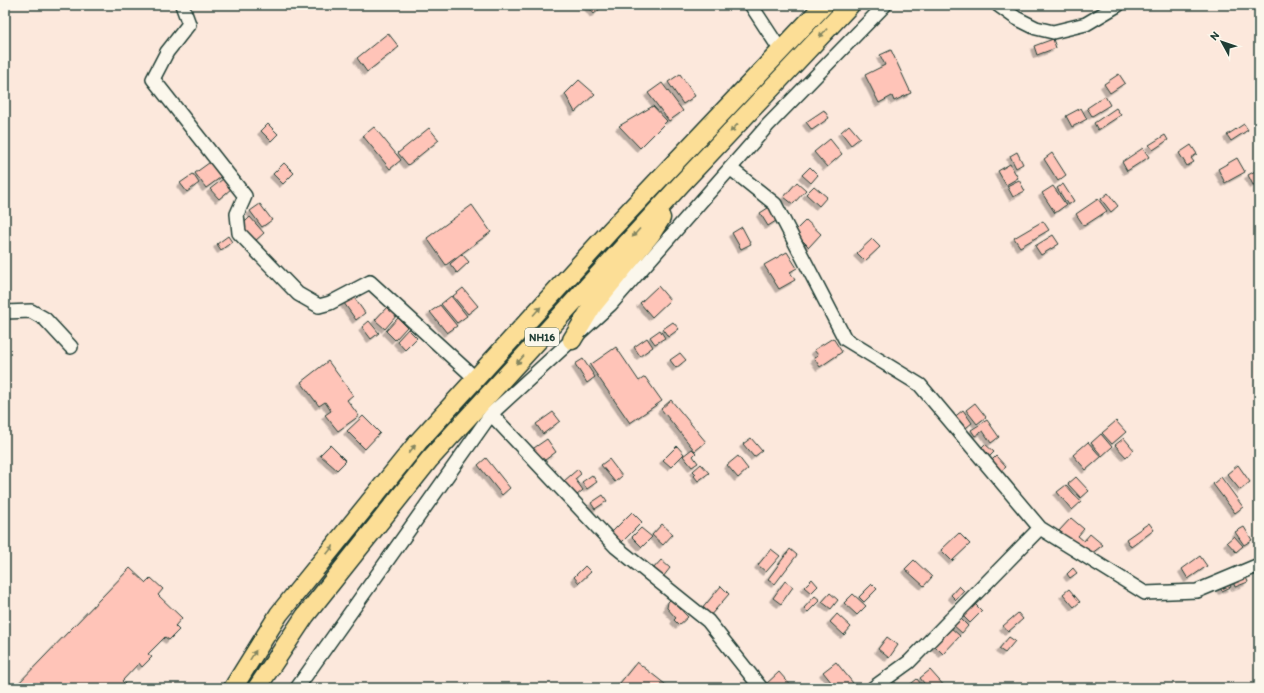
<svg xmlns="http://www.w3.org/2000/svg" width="1264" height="693" font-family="Itim,sans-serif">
<defs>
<filter id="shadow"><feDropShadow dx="-3.5" dy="3.5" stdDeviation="0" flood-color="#0004"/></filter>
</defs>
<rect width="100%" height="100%" fill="#fce8dc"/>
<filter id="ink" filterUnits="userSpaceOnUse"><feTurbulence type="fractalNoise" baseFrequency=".025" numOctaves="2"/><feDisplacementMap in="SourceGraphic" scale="8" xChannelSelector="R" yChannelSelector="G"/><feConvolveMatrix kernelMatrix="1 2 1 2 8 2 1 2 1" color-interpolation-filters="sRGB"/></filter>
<g filter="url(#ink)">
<path fill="#ffc4b8" stroke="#1f3d34" filter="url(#shadow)" d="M587,5H598L601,8L594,14Z
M388,33L399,47L367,72L357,58Z
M1053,39L1056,48L1037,55L1034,46Z
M891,50L911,93L894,101L892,96L879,103L865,75L885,65L880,55Z
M680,74L695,96L683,104L668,82Z
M1119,74L1125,83L1110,93L1104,84Z
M579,80L595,94L575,112L565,94Z
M662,83L683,111L669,121L648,93Z
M1105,96L1110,105L1092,116L1087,108Z
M653,106L667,121L640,148L619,126Z
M1081,108L1087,119L1072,127L1066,116Z
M1116,108L1121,115L1098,130L1094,123Z
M824,110L829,118L812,130L806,122Z
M268,124L278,134L271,141L261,131Z
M1244,124L1248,130L1231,141L1227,135Z
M849,125L860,138L851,145L841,132Z
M374,127L401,160L390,169L363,136Z
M429,128L439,140L408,165L398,153Z
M1165,135L1168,140L1153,150L1149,145Z
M830,139L842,154L827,167L814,152Z
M1191,145L1197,154L1191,158L1194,162L1187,166L1179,153Z
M1143,148L1149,157L1127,171L1122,162Z
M1017,152L1023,164L1016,168L1010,156Z
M1052,153L1066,175L1058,181L1044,159Z
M1237,158L1245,172L1225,183L1218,169Z
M213,160L224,175L206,188L195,173Z
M284,163L294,173L283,184L273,174Z
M1010,164L1018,178L1006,185L998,171Z
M810,167L818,175L811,183L802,175Z
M1259,169V182L1253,185L1248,175Z
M193,174L199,183L187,192L180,183Z
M223,179L231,189L219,199L210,189Z
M1019,180L1025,191L1013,197L1007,186Z
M797,182L806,190L793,204L784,197Z
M1063,184L1074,201L1068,205L1057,188Z
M814,186L827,197L819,206L806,194Z
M1053,186L1066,205L1055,213L1042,193Z
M1108,193L1118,206L1111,212L1101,199Z
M1098,199L1107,211L1084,226L1076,214Z
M260,204L272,220L262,227L250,211Z
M472,205L491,232L446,265L427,238Z
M771,206L779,219L768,226L760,213Z
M250,217L264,233L255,241L242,225Z
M806,220L821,234L809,247L794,232Z
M1043,221L1049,230L1020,247L1014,238Z
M742,227L751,244L741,249L732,233Z
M1053,235L1059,244L1041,255L1035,246Z
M228,236L232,242L221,250L217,244Z
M872,239L880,247L865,261L857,253Z
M787,252L797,268L790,272L795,280L779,289L764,265Z
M462,254L469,262L457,273L450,264Z
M658,286L670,300L652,317L640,303Z
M463,288L478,306L468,314L453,296Z
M353,296L365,313L356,320L344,303Z
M451,296L467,316L457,323L441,304Z
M440,305L457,326L447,333L430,312Z
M387,307L397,315L385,329L375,320Z
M398,318L407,327L395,340L386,331Z
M369,321L379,333L371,339L362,327Z
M673,322L679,329L668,337L663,329Z
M408,329L417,338L405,350L397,341Z
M660,330L665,338L655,344L650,337Z
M647,338L653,347L640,356L634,347Z
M833,338L842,352L820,367L814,358L818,355L814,350Z
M616,347L639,381L645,377L662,401L630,423L590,365Z
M680,353L686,360L676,368L670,360Z
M583,359L595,377L587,383L575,364Z
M328,361L353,395L347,400L359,416L338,431L325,415L331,411L325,402L319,406L301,382Z
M671,400L706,442L695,451L661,409Z
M975,403L986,417L977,424L966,410Z
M963,410L972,423L962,431L952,419Z
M553,412L560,421L543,434L536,424Z
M363,416L380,433L365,449L347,431Z
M987,420L999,437L991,443L983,431L975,436L971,430Z
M1116,421L1126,432L1112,444L1102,433Z
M1101,434L1112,447L1102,456L1091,443Z
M751,438L762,451L754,457L743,444Z
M1124,438L1134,450L1126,457L1115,445Z
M547,439L556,452L541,463L531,450Z
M1088,442L1101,457L1086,470L1073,455Z
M985,444L994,452L986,460L978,451Z
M330,445L346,461L337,470L320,455Z
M677,446L684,454L671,467L663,460Z
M692,449L696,453L693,456L698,463L692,467L683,456Z
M738,456L748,469L738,478L727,465Z
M996,456L1006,467L998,474L988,464Z
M486,458L510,488L502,495L478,465Z
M609,459L622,476L615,482L601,465Z
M701,464L709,473L698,481L694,476L696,474L693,471Z
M1238,465L1250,482L1240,490L1227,474Z
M578,469L581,474L575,479L583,490L576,496L564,481Z
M592,475L597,482L587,489L582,482Z
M1076,477L1089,491L1081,498L1068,484Z
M1221,477L1243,507L1235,513L1213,484Z
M1066,485L1081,502L1072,510L1057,492Z
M603,495L607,501L595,509L591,503Z
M632,512L642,522L621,543L611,533Z
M1071,518L1084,529L1078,536L1084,541L1090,534L1103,545L1088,556L1059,531Z
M1149,523L1154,530L1131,547L1126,539Z
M662,524L673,534L663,545L652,535Z
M1244,527L1252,540L1244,545L1235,532Z
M641,528L652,537L642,547L632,537Z
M959,533L970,544L952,561L941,550Z
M1234,536L1243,546L1236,552L1227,542Z
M771,549L780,556L766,572L758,565Z
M790,549L797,555L775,584L768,579Z
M1200,556L1207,566L1188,579L1182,569Z
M661,560L670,568L663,577L653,569Z
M914,560L932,577L924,586L905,569Z
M585,566L591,572L579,583L574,577Z
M130,568L146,583L151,578L163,589L158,595L182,618L175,626L179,630L169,640L165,637L148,654L152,657L142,667L139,663L122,681L125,684L122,688H14Z
M1073,568L1077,573L1070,578L1067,574Z
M1245,575L1248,582L1235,587L1232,579Z
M812,579L818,586L811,593L804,587Z
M1227,580L1231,587L1222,591L1218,585Z
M785,581L793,587L781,604L773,598Z
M872,584L877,589L864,602L859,597Z
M721,586L729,594L709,617L701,610Z
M959,586L964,591L956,600L951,595Z
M1069,589L1080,602L1074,607L1063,594Z
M830,593L838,600L831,609L822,602Z
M853,594L866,606L857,615L844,603Z
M815,596L820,600L808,612L804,608Z
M671,599L688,617L679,625L674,620L676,618L667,608L668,602Z
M973,602L982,611L970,623L962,615Z
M1018,613L1023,619L1008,632L1003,626Z
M837,614L851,627L844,635L830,622Z
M959,617L968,626L962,633L952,624Z
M950,627L960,636L943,654L934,645Z
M887,637L898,645L889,658L878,649Z
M1009,637L1015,641L1005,653L999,649Z
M637,662L670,688H616Z
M836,662L853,683L846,688H836L823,672Z
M930,670L946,688H928L920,678Z
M779,672L793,688H766L764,686Z
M892,679L900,688H889L886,685Z
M917,679L924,688H908L907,687Z"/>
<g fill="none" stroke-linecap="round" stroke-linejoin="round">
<g stroke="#1f3d34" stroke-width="16">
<path id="minor" d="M182,5L189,24L167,52L153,79L245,196L237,214L239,233L298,294L319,306L330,303L370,282L476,379
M751,5L781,51
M998,5L1016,18L1036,28L1053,32L1086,24L1118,5
M730,168L775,204L845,339L920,385L1040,528L909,662L873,688
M5,312L31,311L45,319L71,347
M491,414L616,547L708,621L761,688
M1040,528L1145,593L1197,591L1259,565
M297,688L491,414L611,304L768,125L885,5"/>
</g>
<g stroke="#1f3d34" stroke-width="21">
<path id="highway" d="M572,340L593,305L651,234L661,218
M233,688L279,614L418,442L611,230L824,5
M257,688L305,616L429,460L682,183L850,5"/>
</g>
<use href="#minor" stroke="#fbf7ec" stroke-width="13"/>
<use href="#highway" stroke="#fcde96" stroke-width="18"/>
</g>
<defs><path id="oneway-solid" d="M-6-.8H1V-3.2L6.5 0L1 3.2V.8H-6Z"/></defs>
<g fill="#828560">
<use href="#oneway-solid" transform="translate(823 33) rotate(133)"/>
<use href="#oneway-solid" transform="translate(734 128) rotate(133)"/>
<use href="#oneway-solid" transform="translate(636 233) rotate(132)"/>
<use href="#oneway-solid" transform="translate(537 311) rotate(-48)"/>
<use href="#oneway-solid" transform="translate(520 360) rotate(132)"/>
<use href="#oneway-solid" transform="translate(412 449) rotate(-51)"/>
<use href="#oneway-solid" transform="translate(330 550) rotate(-51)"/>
<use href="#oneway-solid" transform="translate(253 655) rotate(-58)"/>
</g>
</g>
<g text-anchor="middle" stroke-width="4" stroke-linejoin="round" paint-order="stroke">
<rect fill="#fbf7ec" stroke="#61756b" stroke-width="1" x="525" y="328" width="34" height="18" rx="3"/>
<g font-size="11" font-weight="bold" fill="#1f3d34">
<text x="542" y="341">NH16</text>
</g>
</g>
<rect width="1264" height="693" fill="none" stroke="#fbf7ec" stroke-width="20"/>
<rect x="10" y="10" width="1244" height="673" fill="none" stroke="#1f3d34" stroke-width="1.5" filter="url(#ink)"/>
<g transform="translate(1222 42) rotate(310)" stroke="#fbf7ec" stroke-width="3" paint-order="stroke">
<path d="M0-3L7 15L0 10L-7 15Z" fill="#1f3d34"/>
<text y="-6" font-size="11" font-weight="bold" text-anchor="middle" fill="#1f3d34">N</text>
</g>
</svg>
